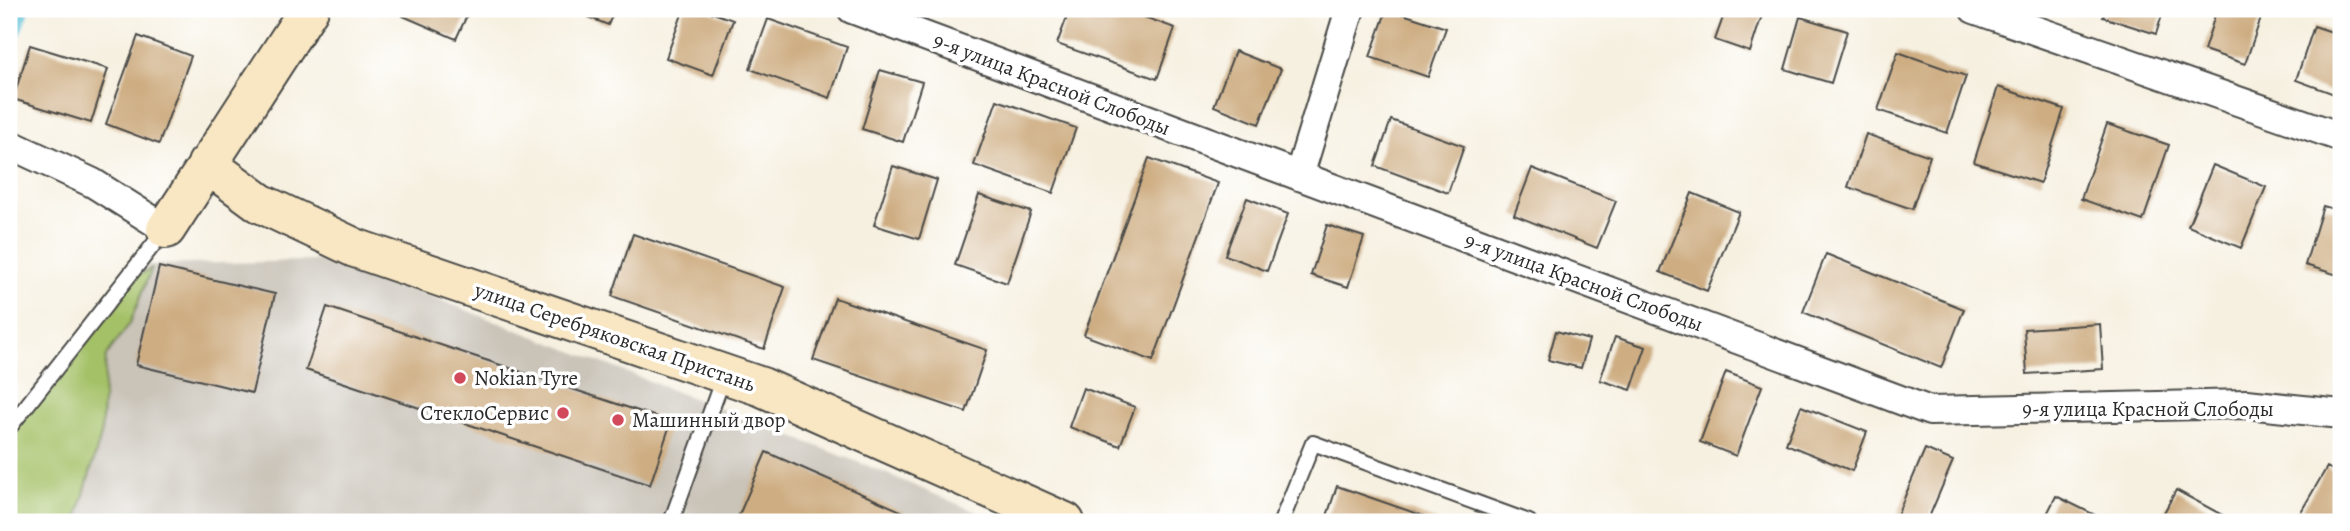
<svg xmlns="http://www.w3.org/2000/svg" width="2350" height="531" font-family="Alegreya,serif">
<rect width="100%" height="100%" fill="#fff"/>
<filter id="ink" filterUnits="userSpaceOnUse"><feTurbulence type="fractalNoise" baseFrequency=".0143" numOctaves="2"/><feDisplacementMap in="SourceGraphic" scale="14" xChannelSelector="R" yChannelSelector="G"/><feConvolveMatrix kernelMatrix="1 2 1 2 8 2 1 2 1" color-interpolation-filters="sRGB"/></filter>
<filter id="wash" filterUnits="userSpaceOnUse"><feTurbulence type="fractalNoise" baseFrequency=".00686" numOctaves="4" result="noise"/><feDisplacementMap in="SourceGraphic" scale="28" xChannelSelector="R" yChannelSelector="G"/><feGaussianBlur stdDeviation="1.57" result="paint"/><feColorMatrix in="noise" values="0 0 0 0 0 0 0 0 0 0 0 0 0 0 0 0 0 1.4 0 .05"/><feComposite in="paint" operator="in"/></filter>
<g filter="url(#wash)">
<rect width="100%" height="100%" fill="#f6f0e0"/>
<path fill="#c9c3b8" d="M337,260L868,466L1000,522H9V447L147,265Z"/>
<path fill="#a4c168" stroke="#68764a" stroke-width="2" d="M152,268L130,323L106,356L101,435L76,522H9V436L129,280Z"/>
<g fill="none" stroke-linecap="round" stroke-linejoin="round">
<path stroke="#5ac1d8" stroke-width="10" d="M9,50L25,9"/>
</g>
<g id="blocks">
<path fill="#cead82" d="M406,9H470L456,39L403,16Z
M569,9H615L608,25Z
M684,9H702L733,20L713,75L666,58Z
M1070,9H1122L1175,28L1157,79L1057,44Z
M1387,9L1446,28L1428,77L1370,57Z
M1726,9H1764L1750,52L1715,40Z
M2106,9H2164L2156,34L2103,17Z
M2217,9H2264L2245,64L2204,50Z
M1800,17L1847,31L1831,83L1785,69Z
M768,19L847,47L830,98L750,69Z
M2314,26L2341,35V83L2337,95L2296,80Z
M138,36L191,56L159,144L106,124Z
M30,45L108,69L91,123L13,99Z
M1235,51L1281,69L1259,124L1214,106Z
M1898,52L1966,76L1947,133L1878,110Z
M880,70L922,82L903,142L862,129Z
M1998,87L2064,109L2040,183L1974,162Z
M997,100L1076,128L1053,193L974,165Z
M1391,120L1464,146L1448,193L1375,166Z
M2107,124L2169,145L2143,221L2081,199Z
M1866,134L1930,156L1912,209L1848,187Z
M1149,158L1218,183L1153,361L1084,335Z
M2213,165L2266,187L2241,248L2188,226Z
M893,166L937,180L919,239L874,225Z
M1532,168L1616,201L1597,248L1514,215Z
M1692,193L1739,212L1707,291L1660,272Z
M979,195L1031,212L1007,283L955,265Z
M1247,198L1288,214L1267,271L1225,255Z
M2323,206L2341,211V276L2305,265Z
M1327,225L1364,237L1348,287L1311,275Z
M633,234L785,287L764,349L612,296Z
M1826,254L1964,309L1941,368L1803,312Z
M159,267L275,294L252,393L136,365Z
M835,298L987,350L966,412L813,360Z
M327,307L671,422L650,485L306,370Z
M2100,324L2103,369L2027,374L2024,329Z
M1556,331L1589,340L1581,368L1548,360Z
M1615,337L1646,347L1631,390L1600,380Z
M1726,372L1762,386L1736,456L1700,442Z
M1083,388L1135,407L1120,446L1069,427Z
M1801,406L1867,432L1852,471L1786,444Z
M1925,449L1953,461L1927,522H1894Z
M766,452L926,522H736Z
M2327,467L2341,475V522H2295Z
M1337,486L1441,522H1325Z
M2176,490L2235,522H2159Z
M2056,496L2109,522H2043Z"/>
</g>
</g>
<g filter="url(#ink)">
<use href="#blocks" fill-opacity="0" stroke="#494946" stroke-width="2"/>
<g fill="none" stroke-linecap="round" stroke-linejoin="round">
<g stroke="#494946" stroke-width="18">
<path id="lane" d="M9,428L165,230
M671,522L724,375
M1281,522L1313,443L1529,522"/>
</g>
<g stroke="#494946" stroke-width="32">
<path id="street" d="M852,9L1930,411L2247,404L2341,414
M1974,9L2341,137
M9,144L93,183L166,229
M1299,176L1350,9"/>
</g>
<g stroke="#494946" stroke-width="42">
<path id="secondary" d="M207,164L260,203L355,248L762,387L1065,522
M166,229L309,9"/>
</g>
<use href="#lane" stroke="#fff" stroke-width="14"/>
<use href="#street" stroke="#fff" stroke-width="28"/>
<use href="#secondary" stroke="#f9e7c3" stroke-width="38"/>
</g>
</g>
<g fill="#d1495b" stroke="#fff" stroke-width="2.5">
<circle cx="460" cy="378" r="7"/>
<circle cx="563" cy="413" r="7"/>
<circle cx="618" cy="420" r="7"/>
</g>
<g text-anchor="middle" stroke-width="7" stroke-linejoin="round" paint-order="stroke">
<g font-size="21" fill="#2b2b2b" stroke="#fff">
<text transform="translate(1052 84) rotate(21)" y="7">9-я улица Красной Слободы</text>
<text transform="translate(1584 282) rotate(20)" y="7">9-я улица Красной Слободы</text>
<text transform="translate(615 337) rotate(19)" y="7">улица Серебряковская Пристань</text>
<text x="2148" y="416">9-я улица Красной Слободы</text>
</g>
<g font-size="21" fill="#2b2b2b" stroke="#fff" text-anchor="start">
<text x="474" y="385">Nokian Tyre</text>
<text x="549" y="420" text-anchor="end">СтеклоСервис</text>
<text x="632" y="427">Машинный двор</text>
</g>
</g>
<rect width="2350" height="531" fill="none" stroke="#fff" stroke-width="35"/>
</svg>
